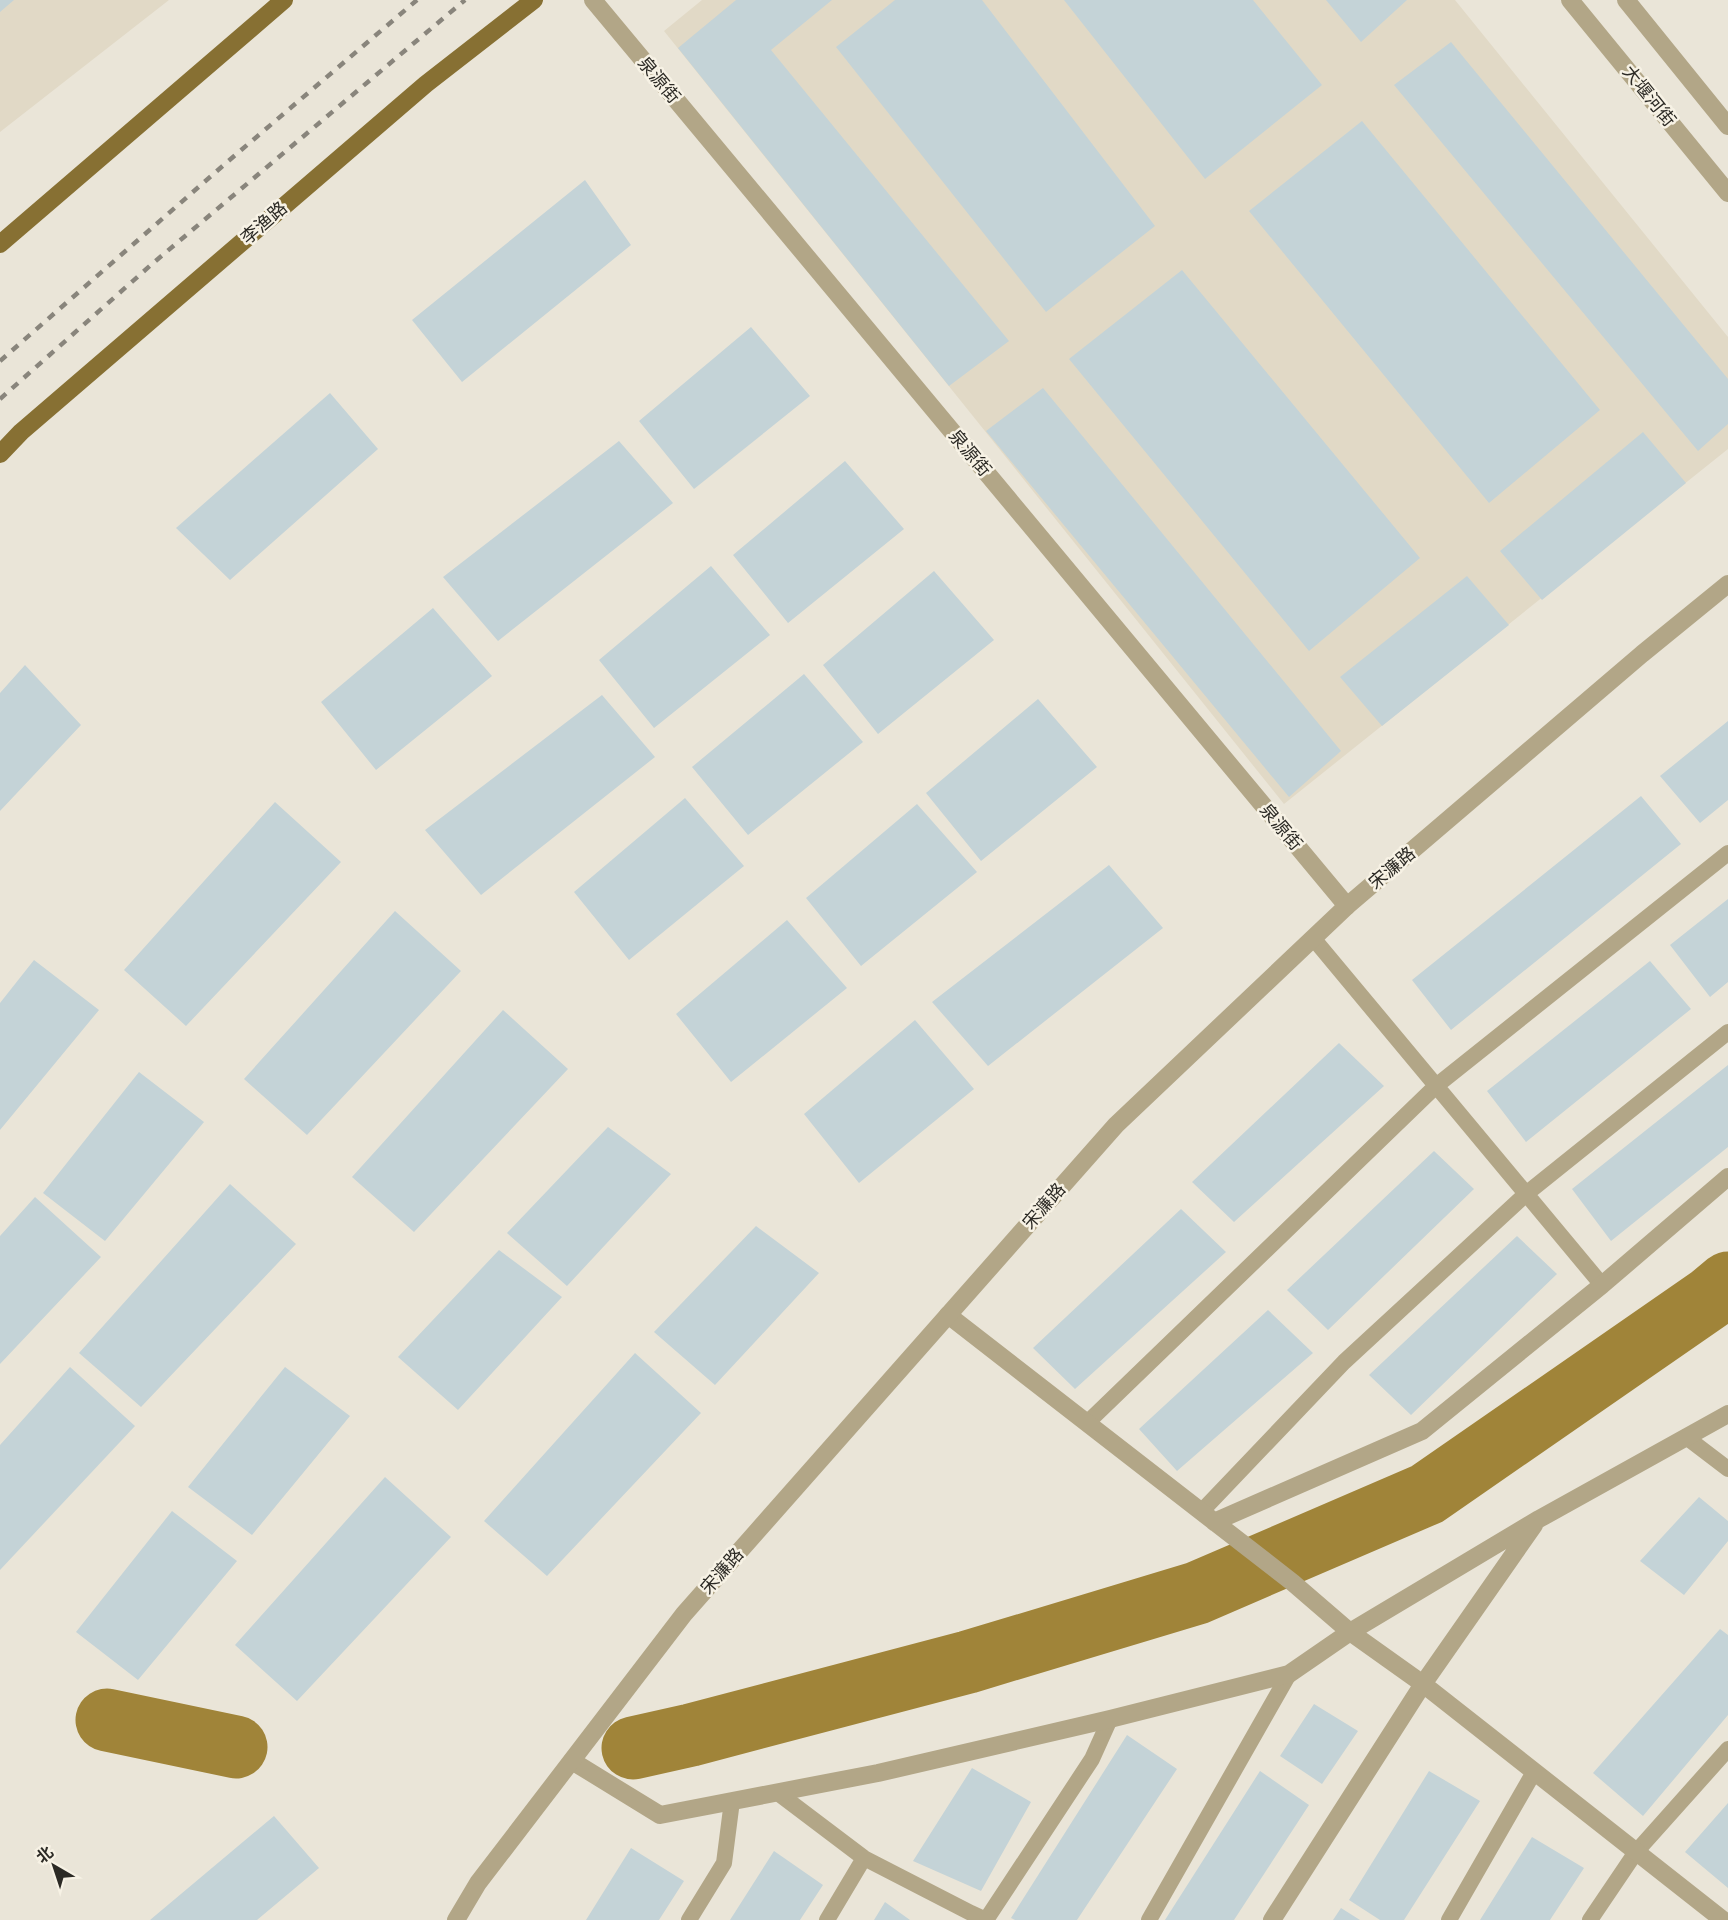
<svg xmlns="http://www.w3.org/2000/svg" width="1728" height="1920" font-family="'Golos Text','Noto Sans SC',sans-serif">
<rect width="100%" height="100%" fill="#eae5d8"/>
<path fill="#e1d9c6" d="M0,0H169L0,132Z
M702,0H1455L1728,337V449L1284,804L664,31Z"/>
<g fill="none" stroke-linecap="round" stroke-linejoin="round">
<path stroke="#a08439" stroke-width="63" d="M107,1720L236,1747
M633,1748L691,1735L968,1662L1197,1593L1427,1494L1710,1298L1728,1283"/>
</g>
<path fill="#c4d3d7" d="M0,0H14L0,12Z
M736,0H832L771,50L1009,341L949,386L678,48Z
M895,0H982L1155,226L1046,312L836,47Z
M1064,0H1253L1322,85L1205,179Z
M1326,0H1407L1361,42Z
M1451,42L1728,379V424L1698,451L1394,85Z
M1362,121L1600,410L1489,503L1249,211Z
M585,180L631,245L462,382L412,320Z
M1182,270L1420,558L1309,651L1069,359Z
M751,327L810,396L694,489L639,421Z
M1043,388L1341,751L1289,797L986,431Z
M330,393L378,449L230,580L176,528Z
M1643,432L1686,483L1542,600L1500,551Z
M619,441L673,503L498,641L443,577Z
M845,461L904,529L788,623L733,555Z
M711,566L770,635L654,728L599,660Z
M934,571L994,640L878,734L823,665Z
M1467,576L1509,625L1382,726L1340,677Z
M433,608L492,676L376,770L321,702Z
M25,665L81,725L0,811V693Z
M804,674L863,742L748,835L692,767Z
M602,695L655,757L481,895L425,830Z
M1038,699L1097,767L981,861L926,793Z
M1728,721V800L1700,823L1660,776Z
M1641,796L1681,844L1451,1030L1412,980Z
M685,798L744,866L629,960L574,892Z
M275,802L341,862L186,1026L124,970Z
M917,804L977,872L861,966L806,898Z
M1109,865L1163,928L988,1066L932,1002Z
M1728,899V982L1710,997L1670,945Z
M395,911L461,971L307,1135L244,1079Z
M787,920L847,988L731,1082L676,1014Z
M34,960L99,1010L0,1130V1003Z
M1650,961L1691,1009L1526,1142L1487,1091Z
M503,1010L568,1069L414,1232L352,1177Z
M915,1020L974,1089L859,1183L804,1114Z
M1339,1043L1384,1086L1234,1222L1192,1182Z
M1728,1065V1147L1611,1241L1572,1189Z
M139,1072L204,1122L105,1241L43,1193Z
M608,1127L671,1174L567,1286L507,1233Z
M1434,1151L1474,1189L1328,1330L1287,1290Z
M230,1184L296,1244L141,1407L79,1353Z
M35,1197L101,1257L0,1364V1236Z
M1181,1209L1226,1252L1075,1389L1033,1348Z
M756,1226L819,1273L715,1385L654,1332Z
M1517,1236L1557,1274L1411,1415L1369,1375Z
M499,1250L562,1297L458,1410L398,1357Z
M1268,1310L1313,1353L1177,1471L1139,1429Z
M635,1353L701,1413L547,1576L484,1521Z
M70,1367L135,1426L0,1570V1445Z
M285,1367L350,1416L252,1535L188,1487Z
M385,1477L451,1537L297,1701L235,1645Z
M1699,1497L1728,1521V1541L1684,1595L1640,1561Z
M172,1511L237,1561L138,1680L76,1632Z
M1720,1629L1728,1635V1715L1643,1816L1593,1773Z
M1314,1704L1358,1731L1322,1784L1280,1756Z
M1127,1735L1177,1769L1077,1920H1015L1011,1918Z
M972,1768L1031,1802L981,1891L913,1861Z
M1260,1771L1309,1805L1234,1920H1165Z
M1429,1771L1480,1801L1404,1920H1380L1349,1900Z
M1728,1803V1888L1685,1852Z
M274,1816L319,1868L257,1920H150Z
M1532,1837L1584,1868L1550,1920H1480Z
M631,1848L684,1881L659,1920H586Z
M774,1851L823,1885L800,1920H730Z
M885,1902L910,1920H874Z
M1341,1908L1360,1920H1333Z"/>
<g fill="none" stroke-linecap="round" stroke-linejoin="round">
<path stroke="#b2a687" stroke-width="16" d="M1313,938L1602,1285
M1087,1423L1436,1086L1728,853
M1686,1437L1728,1469
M1201,1512L1344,1362L1526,1194L1728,1032
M778,1793L864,1858L971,1913L986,1920L1092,1759L1110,1719
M689,1920L724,1863L732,1801
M827,1920L864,1858
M1149,1920L1289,1674
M1449,1920L1534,1772
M1590,1920L1636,1852L1728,1749"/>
<path stroke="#b2a687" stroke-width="18" d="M593,0L1347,906
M948,1315L1292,1582L1350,1632L1423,1684L1723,1920
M1214,1522L1422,1431L1602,1285L1728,1177
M572,1761L660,1815L878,1773L1110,1719L1289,1674L1350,1632L1539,1519L1728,1414
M1272,1920L1423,1684L1534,1525"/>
<path stroke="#b2a687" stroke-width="18" d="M1570,0L1728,193
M1626,0L1728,126
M456,1920L478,1883L684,1614L1116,1125L1347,906L1642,654L1728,584"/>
<path stroke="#877033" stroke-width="18" d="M0,244L284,0
M0,454L21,432L426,84L534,0"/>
<path stroke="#89857c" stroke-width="4.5" stroke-dasharray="8 8" stroke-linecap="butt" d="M0,361L226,163L417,0
M0,399L152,264L465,0"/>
</g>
<g text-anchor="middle" stroke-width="5" stroke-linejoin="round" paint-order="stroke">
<g font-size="18" fill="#2c2a25" stroke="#f7f2e5">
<text transform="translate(659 80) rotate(50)" y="6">泉源街</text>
<text transform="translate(1649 96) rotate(51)" y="6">大堰河街</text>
<text transform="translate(264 223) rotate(-41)" y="6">李渔路</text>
<text transform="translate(970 453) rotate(50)" y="6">泉源街</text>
<text transform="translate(1281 827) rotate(50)" y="6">泉源街</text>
<text transform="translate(1392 868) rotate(-40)" y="6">宋濂路</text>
<text transform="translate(1044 1206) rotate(-49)" y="6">宋濂路</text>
<text transform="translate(722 1571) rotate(-49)" y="6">宋濂路</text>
</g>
</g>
<g transform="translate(54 1866) rotate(321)" stroke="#f7f2e5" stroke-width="4.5" paint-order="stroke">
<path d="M0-4.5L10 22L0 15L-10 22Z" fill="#2c2a25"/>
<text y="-9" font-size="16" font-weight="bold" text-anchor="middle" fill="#2c2a25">北</text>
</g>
</svg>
